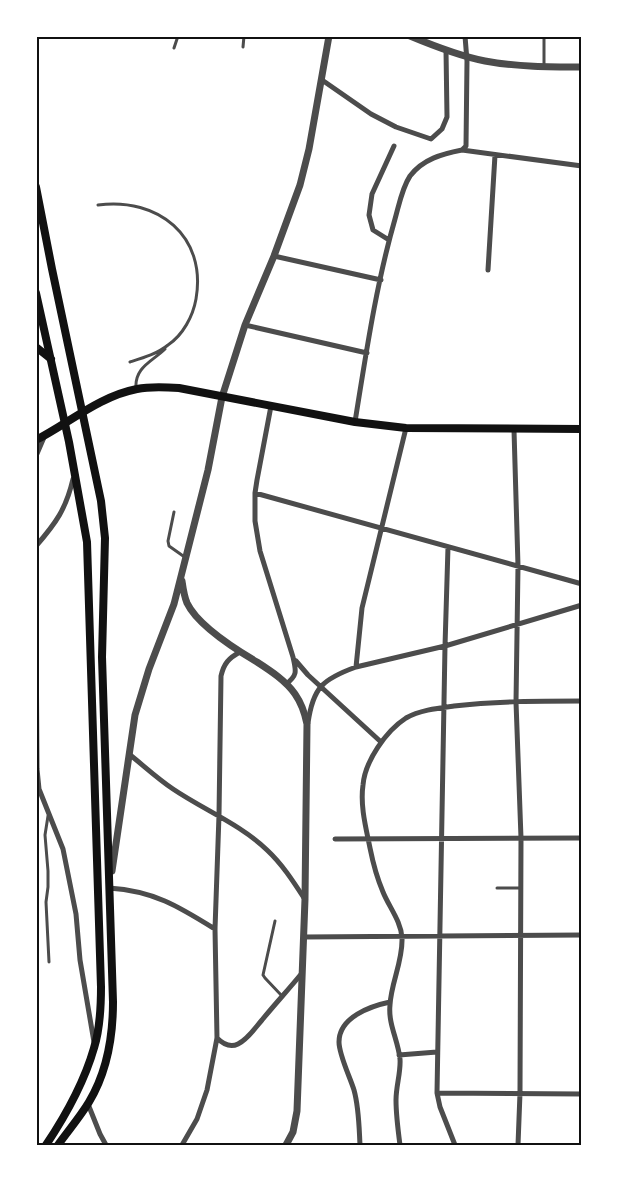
<svg xmlns="http://www.w3.org/2000/svg" width="618" height="1181" font-family="'Noto Sans',sans-serif">
<rect width="100%" height="100%" fill="#fff"/>
<g fill="none" stroke-linecap="round" stroke-linejoin="round">
<path stroke="#4c4c4c" stroke-width="3" d="M544,36V65
M243,47L244,36
M174,48L178,36
M98,205C158,197 207,236 196,299C193,316 183,335 168,345C157,354 143,358 130,362
M136,389C134,367 153,361 165,349
M174,512L168,541L169,546L186,558
M48,816L45,835L48,871V887L46,902L49,962
M497,888H520
M275,921L263,975L265,978L282,996"/>
<path stroke="#4c4c4c" stroke-width="5" d="M322,80L371,114L396,127L431,139L442,129L447,117L446,50
M462,150L466,146L467,61L465,36
M389,240L373,230L369,215L372,194L394,146
M274,256L381,280
M488,270L495,155
M245,325L367,353
M271,406L257,480L255,493V521L260,551L293,657C296,671 298,675 286,684
M355,422C366,354 376,285 395,219C399,205 402,188 410,176C423,159 442,154 462,150L582,166
M514,430L518,566L516,702L521,838L520,1093L518,1145
M36,456L45,435
M255,493L582,584
M36,546C56,523 66,509 73,479
M448,547L445,646L437,1093L440,1107L455,1145
M36,619L37,769L39,789L63,849L76,914L80,960L94,1042
M296,661L308,675L381,742
M356,667L362,608L406,428
M308,723C313,687 323,679 356,667L445,646L582,605
M129,754C144,766 158,779 173,789C204,810 240,824 267,850C282,864 293,881 304,898
M335,839L582,838
M109,888C154,891 178,906 215,929
M304,937L582,935
M217,1038C223,1044 230,1048 238,1044C248,1039 255,1028 262,1020C275,1004 289,989 302,973
M399,1055L437,1052
M437,1093L582,1094
M88,1104L100,1134L106,1145
M182,1145L197,1119L207,1090L217,1038L215,929L219,815L221,676C224,663 229,658 240,652
M360,1145C359,1126 359,1108 354,1090C350,1077 339,1055 339,1042C339,1017 371,1006 390,1002
M400,1145C398,1130 396,1115 396,1100C396,1086 401,1072 400,1059C398,1040 388,1024 390,1005C391,983 403,961 402,938C401,921 389,907 383,892C377,878 373,863 370,848C366,828 360,806 363,785C365,761 386,731 406,718C420,710 439,708 454,706C497,701 539,701 582,701"/>
<path stroke="#4c4c4c" stroke-width="7" d="M410,36C434,46 459,56 485,61C517,67 550,67 582,67
M182,581C183,588 184,596 187,603C198,626 235,649 257,662C271,671 286,681 295,694C302,704 305,714 307,724L305,899L297,1111L293,1132L286,1145
M112,871L135,715L149,669L174,604L208,470L222,397L230,372L245,325L274,256L300,185L309,149L329,36"/>
<path stroke="#111" stroke-width="8" d="M36,347L51,359
M36,440C69,423 100,396 137,389C151,386 165,387 179,388L355,422L406,428L582,429"/>
<path stroke="#111" stroke-width="8" d="M36,187L52,269L101,501L105,538L102,657L113,1002C113,1037 107,1072 89,1102C80,1117 68,1131 58,1145
M36,293L69,442L87,542L101,987C101,1007 100,1029 94,1048C84,1083 66,1115 46,1145"/>
</g>
<rect width="618" height="1181" fill="none" stroke="#ffffff" stroke-width="75"/>
<rect x="38" y="38" width="542" height="1106" fill="none" stroke="#111" stroke-width="2"/>
</svg>
